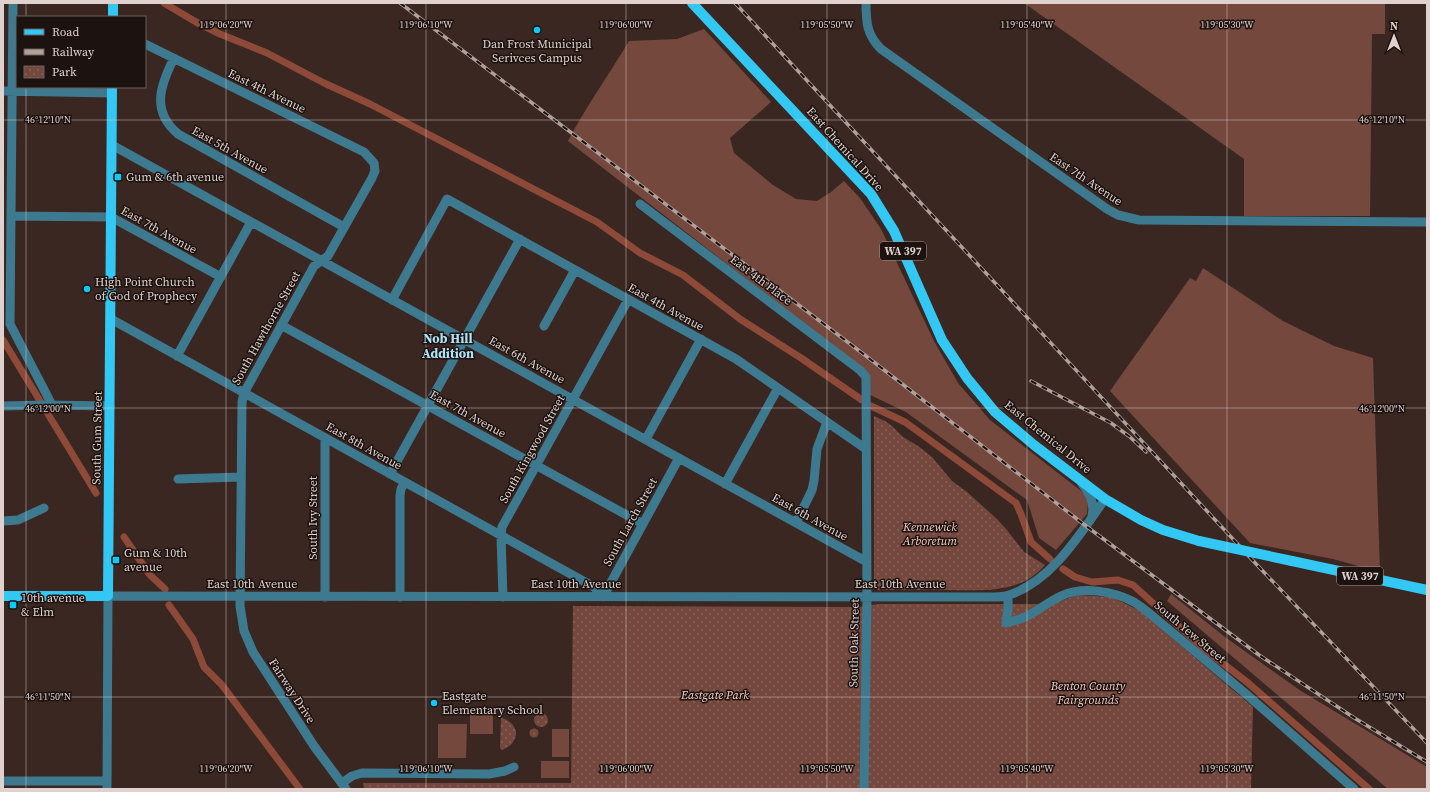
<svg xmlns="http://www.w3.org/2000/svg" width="1430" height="792" font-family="'Source Serif 4',serif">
<defs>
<pattern id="park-dots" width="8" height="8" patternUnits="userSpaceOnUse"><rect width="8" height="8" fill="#75483d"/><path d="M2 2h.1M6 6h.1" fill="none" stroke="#886158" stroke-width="1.8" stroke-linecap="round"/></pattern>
</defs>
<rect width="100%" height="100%" fill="#3b2721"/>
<path fill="#75483d" d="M1024,3H1385V34H1372L1370,216H1244V159Z
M704,29L771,102L730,138L734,153L773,185L796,199L817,201L831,192L844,181L860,198L881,229L934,341L958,383L990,420L1085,494L1088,502L1087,514L1056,550L1039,538L1027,500L906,412L870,395L863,369L568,141C586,106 609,75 629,41L677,39Z
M1203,268L1283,321L1334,346L1373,358L1380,572L1333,559L1250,543L1110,391L1190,278L1196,281Z
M1171,594L1225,637L1301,691L1427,767V789H1388L1167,601Z
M470,714H493V734H470Z
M438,724H467L466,758H438Z
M552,729H569V757H552Z
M541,761H569V778H541Z"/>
<path fill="url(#park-dots)" d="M874,416L885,421L892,426L903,437L918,446L932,457L952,481L967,492L997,519L1006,529L1024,552L1045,565C1020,595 980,590 945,590C923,590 900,590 878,590L874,585Z
M1078,595L1111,597L1139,610L1253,707L1251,789H364L363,783H571L573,606L859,607L878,604H1052Z
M534 720a7 7 0 1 1 14 0a7 7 0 1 1-14 0Z
M501,718C512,720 521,731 513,742C511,746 506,748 502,750L500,748Z
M529.5 733a4.5 4.5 0 1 1 9 0a4.5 4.5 0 1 1-9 0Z"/>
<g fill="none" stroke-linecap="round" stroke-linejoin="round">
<path stroke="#8e4a39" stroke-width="7" d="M164,3L196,22L220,34L267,53L324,83L370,104L597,222L640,253L683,275L740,319L801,358L862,400
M3,340L96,493
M871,406L905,422L1016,503L1021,514L1031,542L1050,559
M124,537L150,575L165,589
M1063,569L1075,577L1092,582L1118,580L1133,585L1203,648L1247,682L1369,789
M169,605L193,639L204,667L222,685L300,789"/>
<path stroke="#3e7a8f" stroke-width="9" d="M13,3L10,324L52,405
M866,3C866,23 867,35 881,49L1107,209L1118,215L1139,220L1427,222
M145,44L364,152L374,163L375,171L372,178L328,256L314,266L244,393L242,402L240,606L244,631L253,652L314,746L346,789
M174,58C160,86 151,111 178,134L344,227
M3,91L112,93
M112,145L867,562
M640,204L861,371L866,377L867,597L864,789
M11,216L111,217L221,277
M392,300L447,199L736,359L866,449
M111,319L594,587L603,597L679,458
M281,325L643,524
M544,326L575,270
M177,356L251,222
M3,406L46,405L110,406
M646,439L701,339
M390,474L520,239
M178,479L241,477
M725,484L778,388
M1082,484C1090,493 1095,503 1092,516
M3,521L18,520L44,508
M796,523L812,490L814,481L817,449L827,422
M1008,596V610L1006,623C1014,621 1022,619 1029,615C1040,609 1050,601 1061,596C1083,586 1113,591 1134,602C1139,605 1144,609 1149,613L1246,694L1354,789
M325,597V438
M400,597V496L401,489L405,482
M503,597L501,536L502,527L628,300
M3,781H107
M342,783L352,776L362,773L489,774L505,771L514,767
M107,789L108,596L994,597C998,597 1004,597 1009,595C1052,581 1080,534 1105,499"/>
<path stroke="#33c8f3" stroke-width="10" d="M113,3V17
M692,3L871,194L894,231L942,340L967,378L995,412L1034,445L1105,499L1141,520L1163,530L1199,541
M1292,561L1427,590
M3,596H108L112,87"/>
<g stroke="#b0a09c" stroke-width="3.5">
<path id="rail" d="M400,3L866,356L1086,526L1259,655L1356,719L1427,762
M735,3L1258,566L1427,743
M1031,381L1111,423L1130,437L1146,452"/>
</g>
<use href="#rail" stroke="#1c1210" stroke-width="2" stroke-dasharray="6" stroke-linecap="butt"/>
<path stroke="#33c8f3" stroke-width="10" d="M1199,541L1292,561"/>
</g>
<path fill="none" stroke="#dfd1ce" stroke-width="1" stroke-opacity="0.45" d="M26,3V17M226,3V789M426,3V789M626,3V789M827,3V789M1027,3V789M1227,3V789M26,87V789M3,120H1427M3,408H1427M3,697H1427"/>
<g fill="#0acafa" stroke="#1c1210" stroke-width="1.5">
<circle cx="537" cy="30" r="4"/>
<rect x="114" y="173" width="8" height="8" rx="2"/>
<circle cx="87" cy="289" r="4"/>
<rect x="112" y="556" width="8" height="8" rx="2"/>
<rect x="9" y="601" width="8" height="8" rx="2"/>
<circle cx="434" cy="703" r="4"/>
</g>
<g text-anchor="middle" stroke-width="3" stroke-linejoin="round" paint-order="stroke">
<g fill="#1c1210" stroke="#a49895" stroke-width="1">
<rect x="880" y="242" width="46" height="18" rx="3"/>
<rect x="1337" y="567" width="46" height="18" rx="3"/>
</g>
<g font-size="11" font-weight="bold" fill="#dfd1ce">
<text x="903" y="255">WA 397</text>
<text x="1360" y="580">WA 397</text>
</g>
<g font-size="12" fill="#dfd1ce" stroke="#1c1210" text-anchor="start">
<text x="537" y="48" text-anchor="middle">Dan Frost Municipal<tspan x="537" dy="14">Serivces Campus</tspan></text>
<text x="126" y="181">Gum &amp; 6th avenue</text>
<text x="95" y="286">High Point Church<tspan x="95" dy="14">of God of Prophecy</tspan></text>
<text x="124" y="557">Gum &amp; 10th<tspan x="124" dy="14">avenue</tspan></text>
<text x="21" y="602">10th avenue<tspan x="21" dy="14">&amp; Elm</tspan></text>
<text x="442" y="700">Eastgate<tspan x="442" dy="14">Elementary School</tspan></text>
</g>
<g font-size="12" fill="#dfd1ce" stroke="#1c1210">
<text transform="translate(267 91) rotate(26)" y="4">East 4th Avenue</text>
<text transform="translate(845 149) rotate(48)" y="4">East Chemical Drive</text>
<text transform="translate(230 150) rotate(29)" y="4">East 5th Avenue</text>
<text transform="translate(1086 179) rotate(34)" y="4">East 7th Avenue</text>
<text transform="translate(159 230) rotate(29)" y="4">East 7th Avenue</text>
<text transform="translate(761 280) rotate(37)" y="4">East 4th Place</text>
<text transform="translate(666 307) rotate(29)" y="4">East 4th Avenue</text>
<text transform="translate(266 328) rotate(-61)" y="4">South Hawthorne Street</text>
<text transform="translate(527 360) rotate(29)" y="4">East 6th Avenue</text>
<text transform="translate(468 414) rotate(29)" y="4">East 7th Avenue</text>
<text transform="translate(1048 437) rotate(39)" y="4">East Chemical Drive</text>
<text transform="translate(97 438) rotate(-89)" y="4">South Gum Street</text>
<text transform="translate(364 446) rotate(29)" y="4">East 8th Avenue</text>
<text transform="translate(532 449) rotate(-61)" y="4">South Kingwood Street</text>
<text transform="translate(810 517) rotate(29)" y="4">East 6th Avenue</text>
<text transform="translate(313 518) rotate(-90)" y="4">South Ivy Street</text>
<text transform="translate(630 522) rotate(-61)" y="4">South Larch Street</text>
<text x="252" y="588">East 10th Avenue</text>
<text x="576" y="588">East 10th Avenue</text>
<text x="900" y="588">East 10th Avenue</text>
<text transform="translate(1190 632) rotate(40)" y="4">South Yew Street</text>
<text transform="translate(854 643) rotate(-89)" y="4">South Oak Street</text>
<text transform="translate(292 691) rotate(57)" y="4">Fairway Drive</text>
</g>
<g font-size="12" font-style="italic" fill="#f6ccc1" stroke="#1c1210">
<text x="930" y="531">Kennewick<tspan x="930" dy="14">Arboretum</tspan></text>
<text x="1088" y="690">Benton County<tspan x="1088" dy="14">Fairgrounds</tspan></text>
<text x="715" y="699">Eastgate Park</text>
</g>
<g font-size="13" font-weight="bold" fill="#afe3f7" stroke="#1c1210">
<text x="448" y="343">Nob Hill<tspan x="448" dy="15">Addition</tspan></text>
</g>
</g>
<g font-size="10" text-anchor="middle" fill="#dfd1ce" stroke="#1c1210" stroke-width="3" stroke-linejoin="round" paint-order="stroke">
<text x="226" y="28">119°06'20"W</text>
<text x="426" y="28">119°06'10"W</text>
<text x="626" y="28">119°06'00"W</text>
<text x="827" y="28">119°05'50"W</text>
<text x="1027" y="28">119°05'40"W</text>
<text x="1227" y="28">119°05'30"W</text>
<text x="48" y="123">46°12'10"N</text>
<text x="1382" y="123">46°12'10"N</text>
<text x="48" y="412">46°12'00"N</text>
<text x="1382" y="412">46°12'00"N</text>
<text x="48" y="700">46°11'50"N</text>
<text x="1382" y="700">46°11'50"N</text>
<text x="226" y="772">119°06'20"W</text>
<text x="426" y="772">119°06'10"W</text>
<text x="626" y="772">119°06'00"W</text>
<text x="827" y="772">119°05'50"W</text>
<text x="1027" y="772">119°05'40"W</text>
<text x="1227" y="772">119°05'30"W</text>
</g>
<rect width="1430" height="792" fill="none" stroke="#dfd1ce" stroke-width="8"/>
<rect x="16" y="16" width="130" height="72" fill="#1c1210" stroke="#6a5e5c"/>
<rect x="24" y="29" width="20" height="6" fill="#33c8f3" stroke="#6a5e5c"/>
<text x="52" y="36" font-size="12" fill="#dfd1ce">Road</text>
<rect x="24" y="49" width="20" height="6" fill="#b0a09c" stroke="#6a5e5c"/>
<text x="52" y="56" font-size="12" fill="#dfd1ce">Railway</text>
<rect x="24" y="66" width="20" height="12" fill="url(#park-dots)" stroke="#6a5e5c"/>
<text x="52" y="76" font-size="12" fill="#dfd1ce">Park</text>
<g transform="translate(1394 36)" stroke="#1c1210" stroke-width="3" paint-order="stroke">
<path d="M0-3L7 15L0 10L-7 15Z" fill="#dfd1ce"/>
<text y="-6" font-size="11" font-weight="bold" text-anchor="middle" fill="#dfd1ce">N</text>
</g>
</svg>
